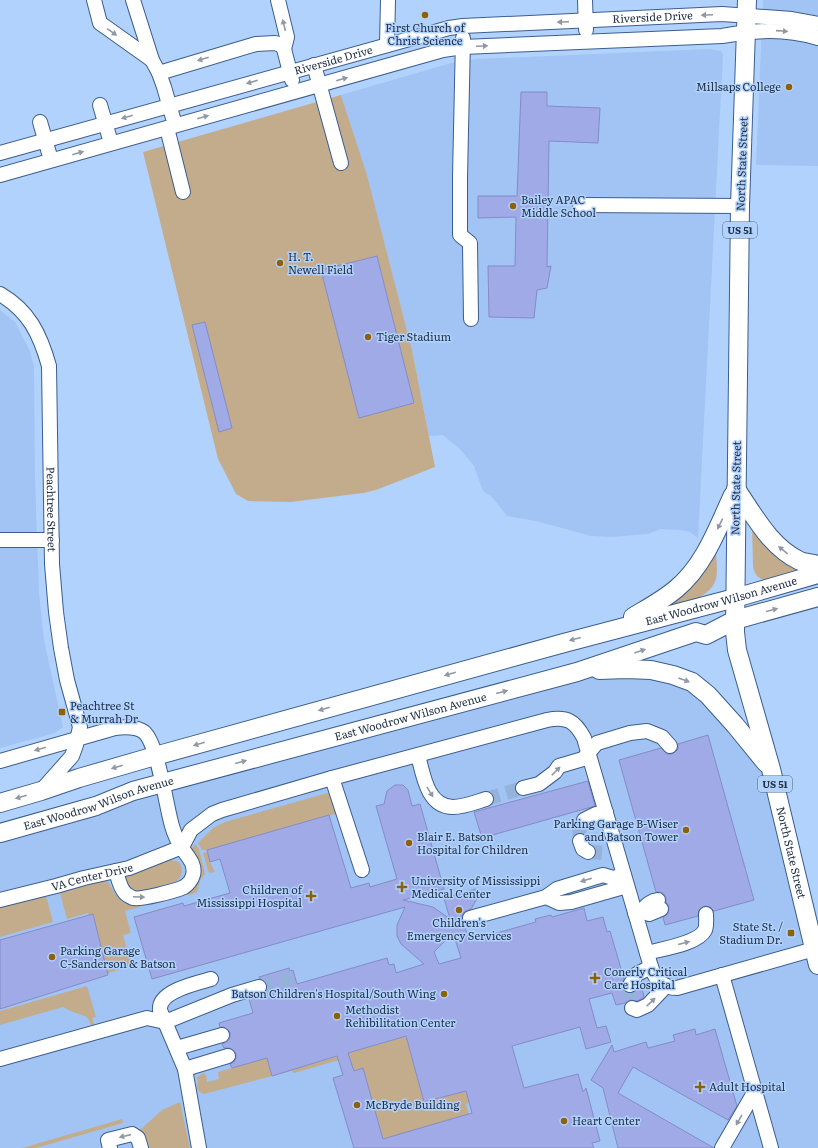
<svg xmlns="http://www.w3.org/2000/svg" width="818" height="1148" font-family="Literata,serif">
<rect width="100%" height="100%" fill="#b2d2fe"/>
<path fill="#a1c4f4" d="M763,0H818V166L756,165Z
M709,49L721,51L723,55L698,538L690,532L680,530L660,529L648,534L612,537L591,536L536,521L507,516L492,497L483,491L474,466L460,449L443,435L429,436L412,350L367,175L341,95L451,63L476,59Z
M0,310L15,322L30,351L34,367L35,478L39,593L44,640L63,727L55,733L0,748Z
M577,672L692,682L771,769L818,942V1148H0V832Z"/>
<path fill="#c3ac8b" d="M341,95L367,175L412,350L435,467L376,490L363,493L291,502L248,501L236,494L218,459L143,152Z
M752,523L804,572L764,580C757,578 755,574 753,567Z
M716,548C716,557 718,571 716,579C710,601 673,606 655,611Z
M331,792L338,813L207,850H202L198,843L213,828L225,822Z
M195,844L199,849L205,874L200,881L197,892L190,895L184,893L192,848Z
M207,852L210,862L215,872L210,873L208,871L203,853Z
M171,860L179,862C183,868 183,875 178,880C172,885 140,893 132,892L122,879L125,874Z
M103,880L108,882C117,897 120,906 140,905V907L125,911L131,933L123,935L131,963L133,962L134,965L105,974L88,913L67,919L60,893L61,889Z
M46,896L53,922L0,937V903Z
M87,986L96,1017L92,1018L95,1027L91,1025C87,1015 85,1016 76,1013C72,1012 67,1009 63,1007L0,1025V1011Z
M406,1036L424,1102L466,1091L470,1103L466,1104L469,1114L383,1139L363,1068L354,1071L352,1067L341,1070L339,1060L294,1073L291,1071L204,1094L201,1093L197,1089L198,1080L196,1078L203,1073L206,1075L207,1082L219,1079L218,1072L267,1058L272,1076Z
M180,1102L190,1148H145L138,1132L162,1110Z
M122,1119L123,1123L36,1148H22Z"/>
<path fill="#9faae7" stroke="#838cc7" fill-rule="evenodd" d="M521,92H547V106L600,108L598,143L549,141L547,267L551,266L547,288L537,290L534,318L489,317L488,266H515L516,217L478,218V196H517Z
M377,256L414,403L359,418L321,270Z
M205,322L232,428L219,432L192,325Z
M708,735L754,900L714,911L710,907L705,906L699,910L698,916L665,925L663,917L668,914L669,906L666,902V898L664,894L660,892H656L619,760L661,748L667,754H672L678,749V744Z
M588,781L595,806L482,838L474,812Z
M395,785H403L408,790L412,806L420,804L444,889L403,900L433,907L450,919L444,898L476,889L478,897L471,909L464,912L462,916L468,938L471,937L472,940L536,922L535,919L551,915L552,917L584,908L587,921L603,917L607,932L610,931L624,979L622,984V989L626,992L630,993L642,988L644,997L637,1001L630,1000L625,1003L616,1005L612,993L589,999L597,1028L606,1026L611,1042L586,1049L580,1027L512,1046L524,1088L578,1074L583,1092L586,1088L600,1141L592,1143L594,1148H354L333,1078L343,1075L337,1056L272,1076L267,1058L232,1068L230,1064L234,1062L236,1058V1053L230,1048H224L222,1044L228,1041L230,1037V1032L224,1027H220L219,1023L253,1013L249,999L262,995L265,993L267,989L265,981L260,979L259,977L289,968L290,971L293,970L297,984L387,958L389,965L394,964L396,973L424,964L401,944L397,936V925L405,907L152,979L134,917L183,903L184,906L230,893L220,859L210,862L207,850L329,815L351,888L369,883L370,887L397,879L376,806L384,804L387,791ZM455,939L461,958L439,964L434,952L445,941ZM406,1036L424,1102L466,1091L472,1113L383,1139L363,1068L354,1071L348,1053Z
M93,914L108,975L0,1009V940Z
M695,1029L696,1035L715,1029L737,1106L728,1120L633,1067L618,1093L714,1148H618L603,1088L591,1080L612,1045L614,1052L646,1042L648,1048L675,1041L673,1035Z"/>
<g fill="none" stroke-linecap="round" stroke-linejoin="round">
<path stroke="#95b2da" stroke-width="14" stroke-dasharray="14 7" stroke-linecap="butt" d="M486,799L523,788
M580,841L579,826L584,820
M588,852L605,853
M630,985L629,1000L632,1008
M259,987L295,977"/>
<g stroke="#3b5e8e" stroke-width="16">
<g id="minor">
<path d="M94,0L100,23L152,60"/>
<path d="M133,0L152,60L159,73L164,87L175,125"/>
<path d="M278,0L287,37L284,49"/>
<path d="M585,0L586,30"/>
<path d="M463,38L460,177V235L470,243L471,319"/>
<path d="M387,45L388,0"/>
<path d="M314,65L341,163"/>
<path d="M159,73L256,44L275,43L281,45L284,49L292,80"/>
<path d="M100,105L111,143"/>
<path d="M40,122L51,160"/>
<path d="M167,128L183,192"/>
<path id="s1" d="M0,153L449,28L463,26L722,14L792,19L818,24"/>
<path d="M0,175L443,50L463,47L722,36C757,30 784,28 818,38"/>
<path d="M580,205L740,206"/>
<path id="s2" d="M0,294C29,311 40,334 49,366L52,564L56,612L61,648L67,680L80,727L76,745L72,756L41,791"/>
<path d="M0,540H52"/>
<path d="M418,755C423,774 427,807 453,807C464,807 476,802 486,799"/>
<path d="M0,761L115,728C124,727 136,726 144,732C158,744 166,806 172,826C174,833 178,842 182,848C187,856 196,864 193,875C192,880 187,885 184,887C175,891 141,900 133,898C131,897 127,895 125,893C120,888 118,878 116,871"/>
<path d="M332,778L362,870"/>
<path d="M523,788L539,784L555,772L559,766L583,759L597,743L630,733L647,731L662,737L670,746"/>
<path d="M584,820L596,814L606,812"/>
<path d="M580,841L583,849L588,852"/>
<path d="M182,847L191,830L212,814L222,810L332,778L547,720C567,716 575,721 584,738L651,967C655,979 663,988 677,988L818,948"/>
<path d="M624,875L613,878L603,875L557,889L546,897L559,903L571,902L627,886"/>
<path id="s3" d="M0,900L56,886L84,878L129,868L182,847"/>
<path d="M641,911C646,906 650,901 658,900"/>
<path d="M635,913L641,911L649,914L661,909"/>
<path d="M470,918L546,897H553"/>
<path d="M647,953C661,949 698,944 705,930C707,925 706,919 706,914"/>
<path d="M722,975L771,1148"/>
<path d="M630,985L637,974L651,967"/>
<path d="M632,1008L637,1010L648,1005L666,986"/>
<path d="M165,1022C164,1018 161,1014 160,1010C158,991 197,983 211,979"/>
<path d="M177,1048L222,1035"/>
<path d="M0,1059L147,1018L165,1022"/>
<path d="M185,1069L228,1056"/>
<path d="M110,1148L108,1140L132,1134L138,1138L141,1148"/>
<path d="M199,1148L185,1069L165,1022L232,995L259,987"/>
<path d="M722,1148L755,1091"/>
</g>
</g>
<g stroke="#3b5e8e" stroke-width="20">
<g id="major">
<path id="s4" d="M747,0L740,206L735,632L737,650L771,769L818,965"/>
<path d="M736,489C754,515 770,547 800,561C805,563 812,563 818,565"/>
<path d="M633,617C648,608 663,600 676,589C705,565 718,527 733,495"/>
<path d="M599,670L626,669L651,670L673,675L692,682L708,695L735,725L766,763"/>
<path id="s5" d="M0,803L41,791L79,778L155,756L564,643L735,598L818,574"/>
<path id="s6" d="M0,833L96,806L133,791L577,672L696,632L706,635L735,620L818,597"/>
</g>
</g>
<use href="#minor" stroke="#fff" stroke-width="14"/>
<use href="#major" stroke="#fff" stroke-width="18"/>
</g>
<defs><path id="oneway-solid" d="M-6-.8H1V-3.2L6.5 0L1 3.2V.8H-6Z"/></defs>
<g fill="#9098a4">
<use href="#oneway-solid" transform="translate(707 15) rotate(177)"/>
<use href="#oneway-solid" transform="translate(563 22) rotate(177)"/>
<use href="#oneway-solid" transform="translate(284 25) rotate(-103)"/>
<use href="#oneway-solid" transform="translate(782 31) rotate(4)"/>
<use href="#oneway-solid" transform="translate(112 32) rotate(35)"/>
<use href="#oneway-solid" transform="translate(482 46) rotate(-3)"/>
<use href="#oneway-solid" transform="translate(203 59) rotate(163)"/>
<use href="#oneway-solid" transform="translate(342 79) rotate(-16)"/>
<use href="#oneway-solid" transform="translate(252 82) rotate(164)"/>
<use href="#oneway-solid" transform="translate(127 117) rotate(164)"/>
<use href="#oneway-solid" transform="translate(203 117) rotate(-16)"/>
<use href="#oneway-solid" transform="translate(78 153) rotate(-16)"/>
<use href="#oneway-solid" transform="translate(720 524) rotate(116)"/>
<use href="#oneway-solid" transform="translate(783 550) rotate(-141)"/>
<use href="#oneway-solid" transform="translate(772 610) rotate(-15)"/>
<use href="#oneway-solid" transform="translate(575 639) rotate(165)"/>
<use href="#oneway-solid" transform="translate(640 651) rotate(-19)"/>
<use href="#oneway-solid" transform="translate(450 674) rotate(164)"/>
<use href="#oneway-solid" transform="translate(684 680) rotate(20)"/>
<use href="#oneway-solid" transform="translate(502 692) rotate(-15)"/>
<use href="#oneway-solid" transform="translate(324 709) rotate(164)"/>
<use href="#oneway-solid" transform="translate(199 744) rotate(164)"/>
<use href="#oneway-solid" transform="translate(40 749) rotate(164)"/>
<use href="#oneway-solid" transform="translate(241 762) rotate(-15)"/>
<use href="#oneway-solid" transform="translate(117 767) rotate(164)"/>
<use href="#oneway-solid" transform="translate(556 771) rotate(-45)"/>
<use href="#oneway-solid" transform="translate(430 792) rotate(59)"/>
<use href="#oneway-solid" transform="translate(21 797) rotate(164)"/>
<use href="#oneway-solid" transform="translate(586 880) rotate(163)"/>
<use href="#oneway-solid" transform="translate(139 897) rotate(2)"/>
<use href="#oneway-solid" transform="translate(684 943) rotate(-15)"/>
<use href="#oneway-solid" transform="translate(651 1002) rotate(-43)"/>
<use href="#oneway-solid" transform="translate(739 1120) rotate(120)"/>
<use href="#oneway-solid" transform="translate(125 1136) rotate(167)"/>
</g>
<g fill="#8e6107" stroke="#b2d2fe" stroke-width="1.5">
<circle cx="425" cy="15" r="4"/>
<circle cx="789" cy="87" r="4"/>
<circle cx="513" cy="206" r="4"/>
<circle cx="280" cy="263" r="4"/>
<circle cx="368" cy="337" r="4"/>
<rect x="58" y="708" width="8" height="8" rx="2"/>
<circle cx="686" cy="830" r="4"/>
<circle cx="409" cy="843" r="4"/>
<path d="M400 881h4v4h4v4h-4v4h-4v-4h-4v-4h4z"/>
<path d="M309 890h4v4h4v4h-4v4h-4v-4h-4v-4h4z"/>
<circle cx="459" cy="910" r="4"/>
<rect x="787" y="929" width="8" height="8" rx="2"/>
<circle cx="52" cy="957" r="4"/>
<path d="M593 972h4v4h4v4h-4v4h-4v-4h-4v-4h4z"/>
<circle cx="444" cy="994" r="4"/>
<circle cx="337" cy="1016" r="4"/>
<path d="M698 1081h4v4h4v4h-4v4h-4v-4h-4v-4h4z"/>
<circle cx="357" cy="1105" r="4"/>
<circle cx="564" cy="1121" r="4"/>
</g>
<g text-anchor="middle" stroke-width="3" stroke-linejoin="round" paint-order="stroke">
<g fill="#b2d2fe" stroke="#4d627f" stroke-width="1">
<rect x="723" y="222" width="34" height="16" rx="3"/>
<rect x="758" y="776" width="34" height="16" rx="3"/>
</g>
<g font-size="10" font-weight="bold" fill="#223248">
<text x="740" y="234">US 51</text>
<text x="775" y="788">US 51</text>
</g>
<g font-size="11" fill="#223248" stroke="#b2d2fe">
<text dy="4" stroke="none"><textPath href="#s1" startOffset="670">Riverside Drive</textPath></text>
<text dy="4" stroke="none"><textPath href="#s1" startOffset="346">Riverside Drive</textPath></text>
<text transform="translate(742 164) rotate(-88)" y="4">North State Street</text>
<text transform="translate(736 488) rotate(-89)" y="4">North State Street</text>
<text dy="4" stroke="none"><textPath href="#s2" startOffset="233">Peachtree Street</textPath></text>
<text dy="4" stroke="none"><textPath href="#s5" startOffset="749">East Woodrow Wilson Avenue</textPath></text>
<text dy="4" stroke="none"><textPath href="#s6" startOffset="427">East Woodrow Wilson Avenue</textPath></text>
<text dy="4" stroke="none"><textPath href="#s6" startOffset="103">East Woodrow Wilson Avenue</textPath></text>
<text dy="4" stroke="none"><textPath href="#s4" startOffset="860">North State Street</textPath></text>
<text dy="4" stroke="none"><textPath href="#s3" startOffset="95">VA Center Drive</textPath></text>
</g>
<g font-size="11" fill="#223248" stroke="#b2d2fe" text-anchor="start">
<text x="425" y="32" text-anchor="middle">First Church of<tspan x="425" dy="13">Christ Science</tspan></text>
<text x="781" y="91" text-anchor="end">Millsaps College</text>
<text x="521" y="204">Bailey APAC<tspan x="521" dy="13">Middle School</tspan></text>
<text x="288" y="261">H. T.<tspan x="288" dy="13">Newell Field</tspan></text>
<text x="376" y="341">Tiger Stadium</text>
<text x="70" y="710">Peachtree St<tspan x="70" dy="13">&amp; Murrah Dr</tspan></text>
<text x="678" y="828" text-anchor="end">Parking Garage B-Wiser<tspan x="678" dy="13">and Batson Tower</tspan></text>
<text x="417" y="841">Blair E. Batson<tspan x="417" dy="13">Hospital for Children</tspan></text>
<text x="411" y="885">University of Mississippi<tspan x="411" dy="13">Medical Center</tspan></text>
<text x="302" y="894" text-anchor="end">Children of<tspan x="302" dy="13">Mississippi Hospital</tspan></text>
<text x="459" y="927" text-anchor="middle">Children's<tspan x="459" dy="13">Emergency Services</tspan></text>
<text x="783" y="931" text-anchor="end">State St. /<tspan x="783" dy="13">Stadium Dr.</tspan></text>
<text x="60" y="955">Parking Garage<tspan x="60" dy="13">C-Sanderson &amp; Batson</tspan></text>
<text x="604" y="976">Conerly Critical<tspan x="604" dy="13">Care Hospital</tspan></text>
<text x="436" y="998" text-anchor="end">Batson Children's Hospital/South Wing</text>
<text x="345" y="1014">Methodist<tspan x="345" dy="13">Rehibilitation Center</tspan></text>
<text x="709" y="1091">Adult Hospital</text>
<text x="365" y="1109">McBryde Building</text>
<text x="572" y="1125">Heart Center</text>
</g>
</g>
</svg>
